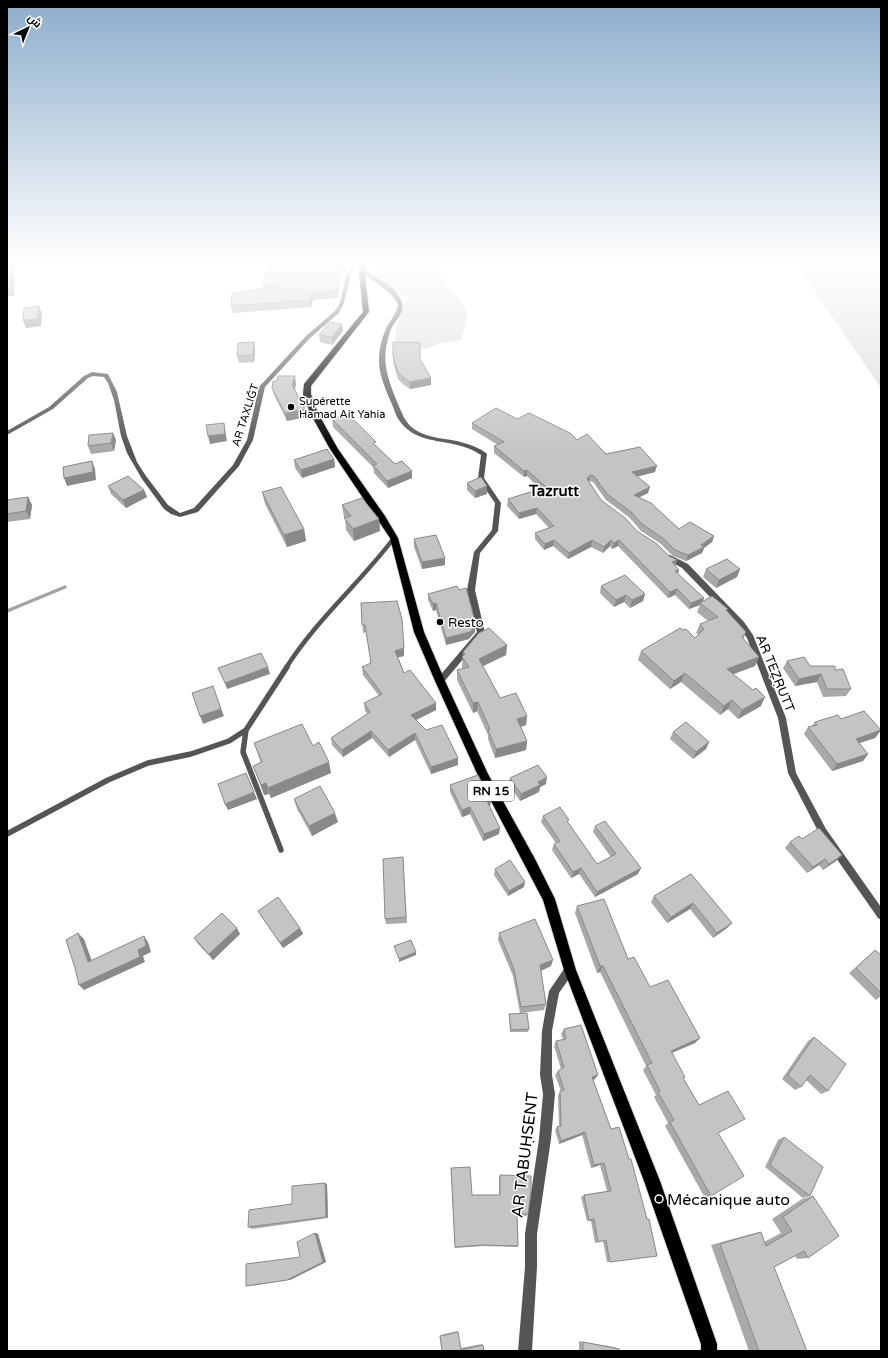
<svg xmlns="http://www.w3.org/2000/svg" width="888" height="1358" font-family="'Varela Round',Cairo,sans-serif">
<rect width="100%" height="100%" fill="#fff"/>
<path fill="#dcdcdc" d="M380,261H434V270L439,271L449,290L459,298L468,315L461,340L441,343L426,349L395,348C396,326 399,314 410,296L397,293L373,272Z
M794,261H881V388Z"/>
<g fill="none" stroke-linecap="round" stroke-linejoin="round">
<path stroke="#a3a3a3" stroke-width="3.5" d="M7,611L65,587"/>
<g stroke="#dbdbdb" stroke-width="2">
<path id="primary" d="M361,261H367L365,273L369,312L311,386V394L318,413L338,449L385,516L398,538L424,632L445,681L488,774L535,859L555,899L576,970L660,1181L717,1344V1351H701V1344L644,1181L564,970L543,900L480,780L435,681L414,632L390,538L330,449L310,413L303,394L304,384L363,312L359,273Z"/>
</g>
<path stroke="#555" stroke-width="4.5" d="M286,668C316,620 360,583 394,538"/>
<path stroke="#555" stroke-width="5.5" d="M7,834L108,780L148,763L191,754L229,741L246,730
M281,850L243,752L246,730L287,667"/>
<path fill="#555" fill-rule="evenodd" d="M355,261H359L351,273L344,303L339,313L310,338L265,387L253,440L239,466L198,512L180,517L171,514L164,509L142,479L127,453L121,436L114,400L108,383L104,377L93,376L88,378L53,409L7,435V431L49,407L84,376L92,372L108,374L117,392L127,436L137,462L146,476L168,505L180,513L194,508L233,465L247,440L259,387L306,336L335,311L340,303L347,273Z
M360,269H364C376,278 398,287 402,303C405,312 396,320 392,327C390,331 389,335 388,339C381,363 389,382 398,404C402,413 405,423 414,429C428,439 448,438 464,443C472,445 479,448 486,453L487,454L484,478L501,503L498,531L480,553L475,590L485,633L443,683H437L436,681L437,679L477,632L467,590L474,552L492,530L495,503L478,478L481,455C475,451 469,448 461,446C441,440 417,442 402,424C396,418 394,408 390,400C384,386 378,371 379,356C380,346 382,337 386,329C390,320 397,314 398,304L391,294L360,271Z
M666,555H670L688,564L744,622L753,635L786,718L796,773L826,829L881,907V920L878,918L820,835L788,773L778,718L747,638L738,626L682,568L666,559L664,557Z
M570,965L574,966L575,970L559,993L552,1031V1075L555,1094L551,1139L537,1234V1267L532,1351H518L525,1267V1234L539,1139L543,1094L540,1075L542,1031L549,991L566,966Z"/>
<use href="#primary" fill="#000" fill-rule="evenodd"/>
</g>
<path fill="#a9a9a9" d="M345,261L346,272H339L338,298L313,300L311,307L233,313L231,306L264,289L263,285L268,274L308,268L328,266Z
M343,331L332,345L320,342L319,335Z
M255,350L254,362L239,363L237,356Z
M393,356L420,360L431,385L410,389L404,385L398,379L393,363Z
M296,384L295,389L305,409L306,417L287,421L274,395L272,388Z
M332,419L376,446L395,464L412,478L388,488L374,473L373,467L333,427Z
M517,419L577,440L606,454L655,472L637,477L648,493L639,497L679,529L714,536L712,542L704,548L702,553L686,561L673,556L661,544L641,531L630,518L606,500L593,482L589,481L601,500L637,531L669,556L677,560L675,566L679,570L678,574L704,598L702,602L727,611L743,639L759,657L755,666L733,674L761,706L738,719L728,709L720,715L681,682L670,689L638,660L641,651L683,630L695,638L698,635L696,633L700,624L708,621L697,612L700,605L689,609L675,595L668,598L618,546L612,549L610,546L603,553L591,547L568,559L553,546L544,550L535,539V533L549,528L536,514L519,519L507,506L508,499L540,489L527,476L524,477L494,453V446L498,445L472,429V423Z
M113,433L116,440L114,451L91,454L88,446Z
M334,459L335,467L302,478L295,468L294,460Z
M467,483L487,486V494L475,498L467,490Z
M108,486L144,490L147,497L126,508L111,494Z
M262,492L304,529L306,541L287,547L265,504Z
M28,497L32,505L30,519L7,522V500Z
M342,505L379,519L380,531L354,541L346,530L345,518L344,517Z
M414,539L445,558V565L422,569L414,547Z
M706,569H740L737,577L716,588L703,577Z
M601,586L645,594L643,601L630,608L624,602L614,607L600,593Z
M459,590L475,632L469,639L446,645L436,610L433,611L428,600V594Z
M361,603L404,656L398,657L404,673L436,703V710L416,720L458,765L431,774L415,740L389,757L372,738L343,757L332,745L331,738L368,714L365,711L364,703L379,696L363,675L362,667L371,663L366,632L363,633Z
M507,645L506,655L483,666L500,698L527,716L526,725L521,727L527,741L526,750L495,758L488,739V735L477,711L473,713L457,680V670L463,669L462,667L463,652Z
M787,661L810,666L851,689L846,696L823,697L817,682L795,686L783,668Z
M841,719L881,730L875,738L859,743L868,754L863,761L832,771L804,734L808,727L812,726L815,722Z
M673,732L709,742L706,749L693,759L670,739Z
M254,743L313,746L331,773L271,798L269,794L264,795L253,766L261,763Z
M510,778L546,784L540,787L539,792L520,801L509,785Z
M450,785L491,800L490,806L489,807L499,834L483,841L470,814L462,817L450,792Z
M294,799L338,822L312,836L297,809Z
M543,816L568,823L597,864L611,857L593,832L595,826L638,874L595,897L579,874L571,878L552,850L554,844L556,843L541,822Z
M802,839L836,861L823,870L819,865L807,873L785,848L790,842Z
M403,857L407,923L386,924L385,919Z
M495,869L524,887L508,896L494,875Z
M691,874L732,923L727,928L713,938L690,909L667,923L651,902L654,896Z
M577,906L628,959L650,987L695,1043L672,1053L683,1078L699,1105L718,1133L711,1196L705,1198L665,1126L668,1123L654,1097L656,1095L643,1070L646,1066L600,972L597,973L575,913Z
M258,911L300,928L303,934L283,948L261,916Z
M499,933L551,966L541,971L546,1004L544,1010L520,1013L513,976L498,940Z
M240,934L213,960L198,944L194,938Z
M875,950L881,955V996L876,1000L849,973Z
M509,1014L529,1029L528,1032H510L509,1016Z
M564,1029L595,1079L593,1080L611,1129L647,1219L657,1256L607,1262L603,1241L595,1243L591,1221H587L581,1197L584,1195L607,1191L600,1165L591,1168L582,1135L559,1144L555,1130L557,1127L559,1126L558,1095L561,1091L555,1075L558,1071L561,1069L554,1046L556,1041L563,1039L561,1034Z
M814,1037L828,1091L821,1094L806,1080L801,1087L795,1090L782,1079L808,1041Z
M784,1137L810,1196L803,1198L765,1167L778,1140Z
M451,1171L472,1195H499V1177L500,1175L528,1214L526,1216L517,1215L518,1246L517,1247L484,1246L455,1248Z
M327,1184L328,1218L252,1229L248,1227Z
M813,1196L808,1258L797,1259L795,1256L774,1267L807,1351H749L711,1245L751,1234L761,1232L764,1242L781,1233L772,1219L802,1199Z
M315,1233L318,1234L326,1262L290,1280L250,1286H246L300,1257Z
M458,1331L460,1348L482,1344L484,1351H442L441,1335Z
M579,1341L614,1347L619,1349V1351H579Z"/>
<path fill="#898989" d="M12,261H16L13,274L15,279L14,296H7V288L9,272Z
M338,265L339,272L338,298Z
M312,293L313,300L311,307L310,300Z
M39,306L42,313L41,326L26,328L23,320Z
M342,324L343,331L332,345V337Z
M254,342L255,350L254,362L253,355Z
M295,376L296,384L294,393L292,385Z
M431,378V385L410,389V382Z
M305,409L306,417L287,421L285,413Z
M224,423L227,441L210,444L208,436Z
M113,433L116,440L114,451L111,443Z
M334,459L335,467L302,478L301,470Z
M92,461L95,469L96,480L67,486L64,478Z
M657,466L655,472L630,478L632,472Z
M527,470V476L524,477V471Z
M412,471V478L388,488L387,481Z
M590,475L589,481L586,485L587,479Z
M487,486V494L475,498V491Z
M650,487L648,493L632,501L634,495Z
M144,490L147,497L126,508L123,500Z
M28,497L32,505L30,519L26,511Z
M537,508L536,514L519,519V513Z
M379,519L380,531L354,541L353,529Z
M304,529L306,541L287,547L284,535Z
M714,536L712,542L704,548L702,553L686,561L688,555L701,545Z
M554,540L553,546L544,550L545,544Z
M592,540L591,547L568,559L569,553Z
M611,540L610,546L603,553L604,547Z
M619,540L618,546L612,549L614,543Z
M445,558V565L422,569V562Z
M677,560L675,566L672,562Z
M740,569L737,577L716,588L719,580Z
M679,570L677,576L675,571Z
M677,589L675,595L668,598L670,592Z
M645,594L643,601L630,608L632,600Z
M626,595L624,602L614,607L616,600Z
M704,598L702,604L700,603V605L689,609L691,603Z
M436,603V610L433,611V604Z
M476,625L475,632L469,639L446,645V638Z
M746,632L742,641V637Z
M507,645L506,655L479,668V659Z
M404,648V656L395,658V651Z
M759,657L755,666L723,678L727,669Z
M268,667L270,674L227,689L225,683Z
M685,673L681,682L670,689L674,681Z
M821,674L817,682L795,686L799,679Z
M215,693L224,716L203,724L200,716Z
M765,697L761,706L738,719L742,710Z
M732,700L728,709L720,715L724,706Z
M478,702L477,711L473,713V703Z
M436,703V710L412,722L411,715Z
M527,716L526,725L516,728L517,719Z
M881,730L875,738L851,746L856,739Z
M371,731L372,738L343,757L342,750Z
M415,733V740L389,757L388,750Z
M527,741L526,750L495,758L496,749Z
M709,742L706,749L693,759L696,752Z
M868,754L863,761L832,771L837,764Z
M458,758V765L431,774V767Z
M329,762L331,773L271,798L268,788Z
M547,777L546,784L540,787L539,792L520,801L521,794L538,782Z
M266,783L269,794L264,795L261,785Z
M254,792L257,799L228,810L225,804Z
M491,800L490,806L486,808L487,801Z
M470,807V814L462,817V810Z
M335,813L338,822L312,836L309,826Z
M500,828L499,834L483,841L484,834Z
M842,855L836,861L823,870L829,864Z
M825,859L819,865L807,873L813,867Z
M581,868L579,874L571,878L573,872Z
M641,868L638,874L595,897L597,892Z
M525,882L524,887L508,896L509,891Z
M693,903L690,909L667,923L671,917Z
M732,923L727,928L713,938L717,933Z
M237,928L240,934L213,960L209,954Z
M300,928L303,934L283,948L280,943Z
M78,933L84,939L94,967L88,962Z
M144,936L148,942L151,952L143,956L145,962L84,990L79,985L138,950Z
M416,952V955L399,962V959Z
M553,960L551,966L538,972L540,965Z
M600,966H603L600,972L597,973Z
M700,1038L695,1043L666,1055L671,1051Z
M598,1075L595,1079L589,1081L592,1077Z
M585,1132L582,1135L559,1144L561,1141Z
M604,1163L600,1165L591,1168L594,1165Z
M325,1183L327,1184L328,1218L326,1217Z
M315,1233L318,1234L326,1262L290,1280H287Z"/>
<path fill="#c4c4c4" stroke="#898989" d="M7,261H12L9,272L12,271L10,288H7Z
M287,261H307L306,268L328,266V261H345V265H338V291L312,293L310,300L231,306L232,293L275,287L263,285L265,274H268L271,266H286Z
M39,306L37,319L23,320L24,308Z
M330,322L342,324L332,337L319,335Z
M254,342L253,355L237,356L238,343Z
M393,342L420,343V359L431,378L410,382L404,378L398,372L393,356Z
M278,376H295L292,385L305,409L285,413L272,388L273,381H277Z
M496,408L517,419L529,413L570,433L577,440L587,434L606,454L640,447L657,466L632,472L650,487L634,495L651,503L679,529L690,522L714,536L701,545L704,547L688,555L675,550L663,538L643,525L631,512L607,494L594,476L590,475L587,479L601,500L625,518L637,531L657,544L669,556L677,560L672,562L679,570L675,571L704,598L691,603L677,589L670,592L619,540L614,543L611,540L604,547L592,540L569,553L554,540L545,544L535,533L554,526L537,508L519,513L508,499L546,487L527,470L524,471L494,446L504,442L472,423Z
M348,414L376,442L373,443L395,464L402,461L412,471L387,481L373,465L377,464L332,419Z
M224,423L225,434L208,436L206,425Z
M113,433L111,443L88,446L89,435Z
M327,449L334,459L301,470L294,460Z
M92,461L93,472L64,478L63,467Z
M128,476L144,490L123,500L108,486Z
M481,477L487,486L475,491L467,483Z
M281,487L304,529L284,535L262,492Z
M28,497L26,511L7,514V500Z
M362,498L379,519L353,529L344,518L351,516L342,505Z
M436,535L445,558L422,562L414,539Z
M727,559L740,569L719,580L706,569Z
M625,575L645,594L632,600L626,595L616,600L601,586Z
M457,586L459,590L466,588L467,591L476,625L470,632L446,638L436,603L433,604L428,594Z
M712,596L728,609L726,610L746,632L742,637L759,657L727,669L753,690L756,688L765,697L742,710L732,700L724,706L685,673L674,681L641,651L680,628L683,630L686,629L695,638L704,629L700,624L718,617L700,603Z
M397,601L402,619L404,648L395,651L404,673L410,670L436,703L411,715L426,730L442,725L458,758L431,767L415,733L388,750L371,731L342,750L331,738L370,712L364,703L382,694L362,667L371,663L365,625H362L361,603Z
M489,628L507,645L479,659L500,698L516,693L527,716L517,719L527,741L496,749L488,730L490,729L478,702L473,703L457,670L469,667L462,657L465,654L463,652L479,633Z
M261,653L268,667L225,683L218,668Z
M804,657L810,666H835V670L843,669L851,689H827L821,674L799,679L787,661Z
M213,686L221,709L200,716L192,693Z
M864,711L881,730L856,739L868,754L837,764L808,727L817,725L815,722L838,715L841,719Z
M686,722L709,742L696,752L673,732Z
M302,724L313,746L319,742L329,762L268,788L266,783L261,785L253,766L262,762L254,743Z
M538,765L547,777L538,782L540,785L521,794L510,778Z
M246,773L254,792L225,804L218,784Z
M478,775L491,800L487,801L500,828L484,834L470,807L462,810L450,785Z
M320,786L335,813L309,826L294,799Z
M560,807L569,820L567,821L597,864L616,854L595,826L605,821L641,868L597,892L581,868L573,872L554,844L560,841L543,816Z
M819,828L842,855L829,864L825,859L813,867L790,842L799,836L802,839Z
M403,857L406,917L385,919L383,859Z
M510,860L525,882L509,891L495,869Z
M691,874L732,923L717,933L693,903L671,917L654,896Z
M278,897L300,928L280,943L258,911Z
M604,899L628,959L634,957L650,987L668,980L700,1038L671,1051L685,1077L683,1078L699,1105L728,1091L745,1119L718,1133L744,1176L711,1196L670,1122L674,1120L658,1092L660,1091L647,1065L652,1063L603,966H600L577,906Z
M222,913L237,928L209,954L194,938Z
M535,919L553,960L540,965L546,1004L521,1007L514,969L499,933Z
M78,933L88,962L144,936L146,946L138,950L140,957L79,985L75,968L66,940Z
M411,940L416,952L399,959L394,946Z
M875,950L881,955V993L856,968Z
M527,1013L529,1029L511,1030L509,1014Z
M581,1025L598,1075L592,1077L611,1129L619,1127L629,1159H631L647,1219H649L657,1256L610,1262L606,1240L598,1242L594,1219L589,1220L584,1195L611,1191L604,1163L594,1165L585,1132L561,1141L557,1127L561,1126L560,1091L564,1090L558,1071L564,1067L556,1041L566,1039L564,1029Z
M814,1037L846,1064L828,1091L810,1075L801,1087L788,1075Z
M784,1137L823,1167L810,1196L770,1165Z
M470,1167L472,1195H500V1175L531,1176V1191L528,1214H517L518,1246L484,1245L455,1247L451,1168Z
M325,1183L326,1217L248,1227L249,1210L292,1204V1186Z
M813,1196L839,1236L808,1258L804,1251L774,1267L807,1351H759L720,1244L761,1232L766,1246L792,1231L783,1217Z
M315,1233L323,1262L287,1280L246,1286V1264L300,1257L297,1242Z
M458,1332L461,1350L483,1345L484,1351H442L440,1336Z
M583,1342L619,1349V1351H583Z"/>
<linearGradient id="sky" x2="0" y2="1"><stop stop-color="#8cadcc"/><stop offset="0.58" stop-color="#fff"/><stop offset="1" stop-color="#fff" stop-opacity="0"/></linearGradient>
<rect width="888" height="451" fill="url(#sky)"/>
<g fill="#000" stroke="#fff" stroke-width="1.5">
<circle cx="291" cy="407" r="4"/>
<circle cx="440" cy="622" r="4"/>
<circle cx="659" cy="1199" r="4"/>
</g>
<g text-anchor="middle" stroke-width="3" stroke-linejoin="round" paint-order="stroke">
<g font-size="11" fill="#000" stroke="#fff" text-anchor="start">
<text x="299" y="405">Supérette<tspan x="299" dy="13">Hamad Ait Yahia</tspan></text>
</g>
<g font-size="11" fill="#000" stroke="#fff">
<text transform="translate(245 415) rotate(-72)" y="4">AR TAXLIǦT</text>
</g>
<rect fill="#fff" stroke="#4c4c4c" stroke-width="1" x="468" y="781" width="46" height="20" rx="3"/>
<g font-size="12" font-weight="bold" fill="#000">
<text x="491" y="795">RN 15</text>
</g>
<g font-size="13" fill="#000" stroke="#fff" text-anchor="start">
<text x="448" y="627">Resto</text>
</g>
<g font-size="13" fill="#000" stroke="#fff">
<text transform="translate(776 673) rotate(68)" y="5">AR TEẒṚUTT</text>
</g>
<g font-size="15" font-weight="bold" fill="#000" stroke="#fff">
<text x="554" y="496">Tazrutt</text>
</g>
<g font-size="16" fill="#000" stroke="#fff">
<text transform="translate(524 1155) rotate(-83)" y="6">AR TABUḤSENT</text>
</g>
<g font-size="16" fill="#000" stroke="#fff" text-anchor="start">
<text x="667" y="1205">Mécanique auto</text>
</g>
</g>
<rect width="888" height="1358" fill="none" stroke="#000000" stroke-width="16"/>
<g transform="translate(28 28) rotate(43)" stroke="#ffffff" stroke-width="3" paint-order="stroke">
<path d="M0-3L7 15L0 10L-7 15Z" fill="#000000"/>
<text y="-6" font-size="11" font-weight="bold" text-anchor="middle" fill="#000000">ش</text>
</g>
</svg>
